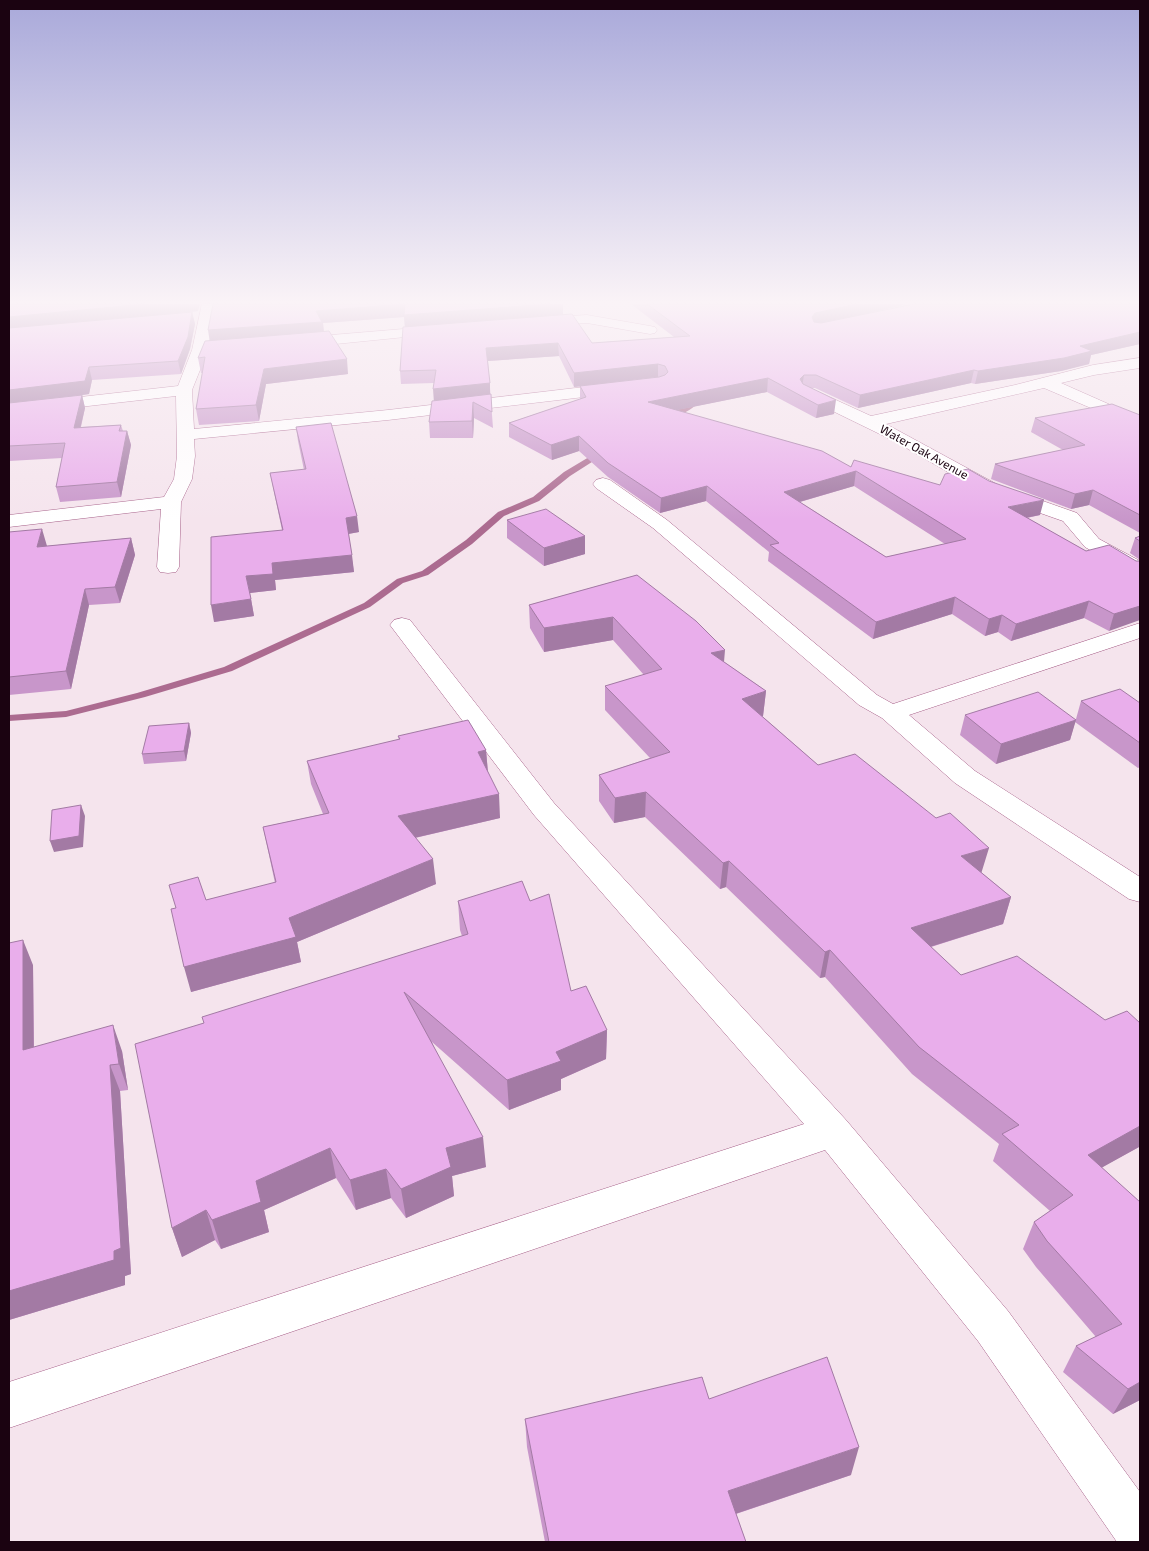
<svg xmlns="http://www.w3.org/2000/svg" width="1149" height="1551" font-family="'Exo 2',sans-serif">
<rect width="100%" height="100%" fill="#f5e4ed"/>
<g fill="none" stroke-linecap="round" stroke-linejoin="round">
<path fill="#ac6b90" fill-rule="evenodd" d="M700,397L703,399C697,406 672,423 663,418Z
M599,451L606,453L570,476L539,501L504,516L472,544L428,575L403,583L370,607L232,671L145,697L66,717L9,721V715L66,711L137,693L224,667L364,603L397,579L422,571L466,540L498,512L533,497L564,472Z"/>
<g stroke="#a65f88" stroke-width="1">
<path id="street" d="M202,304H216L208,350L192,390L194,429L388,410L618,383L624,385L626,388L624,391L618,393L388,420L194,439L195,456L192,479L181,502L179,567L176,572L168,573L160,572L157,567L161,509L9,527V515L164,497L174,479L177,456L176,396L9,415V405L178,386L192,350Z
M587,315L650,326L655,327L657,330L655,333L650,334L587,323L540,326L535,325L533,322L535,319L540,318Z
M440,326L445,327L447,330L445,333L296,348L291,346L288,343L291,340L296,338Z
M1140,358V368L1094,375L1061,383L1140,418V429L1044,388L886,424L1000,486L1077,513L1099,539L1140,561V576L1132,575L1085,547L1063,521L986,494L896,442L802,396L800,393L802,390H814L871,416L1015,385L1093,365Z
M603,478L610,480L667,520L877,695L893,704L1140,623V638L909,715L975,771L1140,877V902L1129,899L955,783L882,718L859,705L653,528L596,488L593,484L596,480Z
M402,618L410,620L554,803L846,1120L1008,1311L1140,1492V1542H1117L978,1341L825,1150L9,1428V1382L804,1124L534,815L390,625L394,620Z"/>
</g>
<use href="#street" fill="#fff" fill-rule="evenodd"/>
</g>
<path fill="#c896ca" fill-rule="evenodd" d="M9,304L198,311L173,314L192,312L195,324L190,349L181,374L92,380L89,394L82,395L85,408L81,427L121,425L123,431H127L131,445L121,497L60,502L56,487L62,458L9,461Z
M213,304H563V315L592,343L674,337L631,304H905L900,306L835,321L1140,304V344L1091,355L1089,364L1061,371L975,384L971,383L858,408L815,388H811L834,414L816,418L767,392L676,410L851,467L1040,515L1027,518L1086,551L1136,561L1109,631L1084,618L1011,641L998,632L985,636L952,614L873,639L768,561L769,552L706,501L660,513L608,477L579,451L552,460L509,437V423L580,399V386L659,377L574,387L559,356L488,361L493,428L474,418L473,438H430L429,422L434,400V383L401,384L400,371L405,327L404,317L323,323L324,332L348,374L266,384L259,421L199,425L196,409L203,373H201L198,358L210,341ZM854,486L945,544L886,557L800,502Z
M1140,415V533L1089,505L1071,509L991,479L995,464L1063,450L1031,432L1035,418Z
M296,427L359,532L348,534L354,572L275,580L276,590L250,593L254,616L214,622L282,530L270,473L304,470L298,441Z
M507,520L585,536V554L544,566L507,538Z
M9,532L47,546L131,538L135,555L120,603L89,605L71,689L9,695Z
M1140,536V560L1130,553L1135,538Z
M637,575L724,662L766,691L763,716H762L818,765L982,873L1011,897L1003,924L931,947L961,975L1105,1020L1140,1023V1148L1139,1147L1102,1167L1140,1400L1113,1414L1063,1372L1076,1346L1096,1337L1036,1267L1023,1249L1034,1222L1050,1211L993,1161L999,1144L912,1074L825,977L820,978L726,887L720,889L645,817L614,823L599,801V775L650,758L605,710V686L644,675L613,640L544,652L530,628L529,605Z
M1081,701L1140,703V767L1138,768L1075,722L1070,740L996,764L960,735L965,715L1076,719Z
M189,723L191,733L186,761L144,764L142,754Z
M398,736L486,750L488,772L500,818L415,838L436,884L297,942L301,962L191,992L206,900L275,883L263,827L323,814L311,784L307,761L399,740Z
M458,901H530L571,991L607,1030L606,1059L561,1079V1090L509,1110L432,1042L486,1167L452,1176L454,1196L406,1218L391,1198L356,1210L336,1178L264,1210L269,1232L221,1249L215,1240L182,1257L172,1228L204,1023L462,936L460,930Z
M33,965L34,1047L122,1051L128,1090L120,1091L131,1274L125,1276V1285L9,1320Z
M709,1399L851,1475L736,1514L746,1542H545L527,1447L525,1419Z"/>
<path fill="#a37aa4" d="M144,304H200L198,311L9,330V317Z
M405,304H563V315L405,328L404,317L323,323L324,334L210,343L208,330L316,311Z
M857,304H905L900,306L814,325L812,317L815,313Z
M192,312L195,324L190,349L181,374L178,361Z
M1140,332V344L1091,355L1089,364L1061,371L975,384L978,371L1080,346Z
M558,343L559,356L487,361L486,348Z
M347,359L348,374L266,384L259,421L256,405L264,369Z
M658,364V377L574,387V373Z
M89,367L92,380L89,394L82,395L85,408L77,442L9,404V390Z
M974,370L971,383L858,408L860,395Z
M804,375L802,388L800,379Z
M768,378L767,392L648,416V402Z
M490,383V396L434,403L433,389Z
M836,400L834,414L816,418L818,405Z
M473,402L474,418L473,438L472,421Z
M127,431L131,445L121,497L117,482Z
M579,436V451L552,460L551,445Z
M856,471L854,486L782,507L784,492Z
M707,486L706,501L660,513L661,498Z
M1093,490L1089,505L1071,509L1075,494Z
M1044,500L1040,515L1004,522L1008,507Z
M357,516L359,532L348,534L346,518Z
M42,529L47,546L42,564L37,547Z
M585,536V554L544,566V548Z
M131,538L135,555L120,603L115,587Z
M352,555L354,572L275,580L276,590L250,593L246,576L272,563Z
M85,589L89,605L71,689L66,671Z
M955,597L952,614L873,639L876,622Z
M251,599L254,616L214,622L211,605Z
M1089,601L1084,618L1011,641L1016,624Z
M1140,603V620L1109,631L1114,614Z
M1002,615L998,632L985,636L989,619Z
M613,617V640L544,652V628Z
M725,650L723,674L711,653Z
M766,691L763,716L740,724L742,699Z
M1076,720L1070,740L996,764L1001,744Z
M189,723L191,733L186,761L184,751Z
M486,750L488,774L478,752Z
M646,792L645,817L614,823L615,798Z
M499,794L500,818L401,841L398,816Z
M81,805L85,816L83,847L54,852L50,841Z
M989,848L981,874L961,856Z
M433,859L436,884L297,942L301,962L191,992L184,967L289,918Z
M729,861L726,887L720,889L723,863Z
M1011,897L1003,924L904,955L911,928Z
M23,940L33,965L34,1076L23,1050Z
M830,950L825,977L820,978L825,952Z
M113,1025L122,1051L128,1090L119,1064Z
M607,1030L606,1059L561,1079V1090L509,1110L507,1080L556,1052Z
M110,1065L120,1091L131,1274L125,1276V1285L9,1320V1291Z
M1140,1126V1143L1139,1147L1076,1182L1088,1155Z
M483,1137L486,1167L452,1176L454,1196L406,1218L401,1189L446,1148Z
M330,1148L336,1178L264,1210L269,1232L221,1249L212,1220L256,1181Z
M386,1169L391,1198L356,1210L350,1180Z
M206,1210L215,1240L182,1257L172,1228Z
M1140,1382V1400L1113,1414L1128,1389Z
M859,1447L851,1475L723,1518L728,1491Z"/>
<path fill="#e9aeeb" stroke="#a37aa4" fill-rule="evenodd" d="M9,304H144L9,317Z
M213,304H550L404,315L405,304L316,311L322,322L208,330Z
M647,304H857L815,313L812,317L814,322L821,323L914,304H1140V332L1080,346L1092,351L1064,358L978,371L974,370L860,395L816,375H804L800,379L803,384L836,400L818,405L768,378L648,402L822,451L851,467L854,460L940,485L945,474L968,469L989,481L1044,500L1008,507L1086,551L1109,545L1136,561H1140V606L1114,614L1089,601L1016,624L1002,615L989,619L955,597L876,622L770,545L779,543L707,486L661,498L608,463L579,436L551,445L509,423L586,397L580,386L659,377L665,375L668,372L665,366L658,364L574,373L558,343L486,348L490,383L433,389L436,370L400,371L403,327L572,314L592,343L690,336ZM856,471L966,539L886,557L784,492Z
M192,312L188,337L178,361L89,367L85,381L9,390V328Z
M329,331L347,359L264,369L256,405L196,409L205,357L198,358L205,341Z
M491,394L492,412L473,402L472,421L429,422L432,401Z
M82,395L74,428L121,425L119,431H127L117,482L56,487L65,443L9,446V403Z
M1112,404L1140,415V515L1093,490L1075,494L995,464L1085,445L1035,418Z
M331,423L357,516L346,518L352,555L272,563L273,574L246,576L251,599L211,605V537L283,530L270,473L306,469L296,427Z
M546,509L585,536L544,548L507,520Z
M42,529L37,547L131,538L115,587L85,589L66,671L9,677V532Z
M1140,536V541L1135,538Z
M637,575L696,621L725,650L711,653L766,691L742,699L818,765L855,754L936,818L950,813L989,848L961,856L1011,897L911,928L961,975L1017,956L1105,1020L1127,1011L1140,1023V1126L1088,1155L1140,1202V1382L1128,1389L1076,1346L1122,1324L1047,1241L1034,1222L1073,1195L1002,1134L1019,1125L919,1047L830,950L825,952L729,861L723,863L646,792L615,798L599,775L670,752L605,686L662,669L613,617L544,628L529,605Z
M1120,689L1140,703V743L1081,701Z
M1038,692L1076,720L1001,744L965,715Z
M468,720L486,750L478,752L499,794L398,816L433,859L289,918L296,937L184,967L171,909L176,908L169,885L198,877L206,900L276,882L263,827L329,813L307,761L400,739L398,736Z
M189,723L184,751L142,754L149,726Z
M81,805L79,836L50,841L52,810Z
M522,881L530,901L549,894L571,991L586,986L607,1030L556,1052L561,1061L507,1080L404,992L483,1137L446,1148L451,1167L401,1189L386,1169L350,1180L330,1148L256,1181L261,1202L212,1220L206,1210L172,1228L135,1044L204,1023L202,1017L468,934L458,901Z
M23,940V1050L113,1025L119,1064L110,1065L121,1248L114,1251V1260L9,1291V943Z
M827,1357L859,1447L728,1491L746,1542H549L525,1419L702,1377L709,1399Z"/>
<linearGradient id="sky" x2="0" y2="1"><stop stop-color="#a9a9da"/><stop offset="0.58" stop-color="#faf3f7"/><stop offset="1" stop-color="#faf3f7" stop-opacity="0"/></linearGradient>
<rect width="1149" height="521" fill="url(#sky)"/>
<g text-anchor="middle" stroke-width="4" stroke-linejoin="round" paint-order="stroke">
<g font-size="12" fill="#1b0311" stroke="#fff">
<text transform="translate(924 452) rotate(29)" y="4">Water Oak Avenue</text>
</g>
</g>
<rect width="1149" height="1551" fill="none" stroke="#1b0311" stroke-width="20"/>
</svg>
